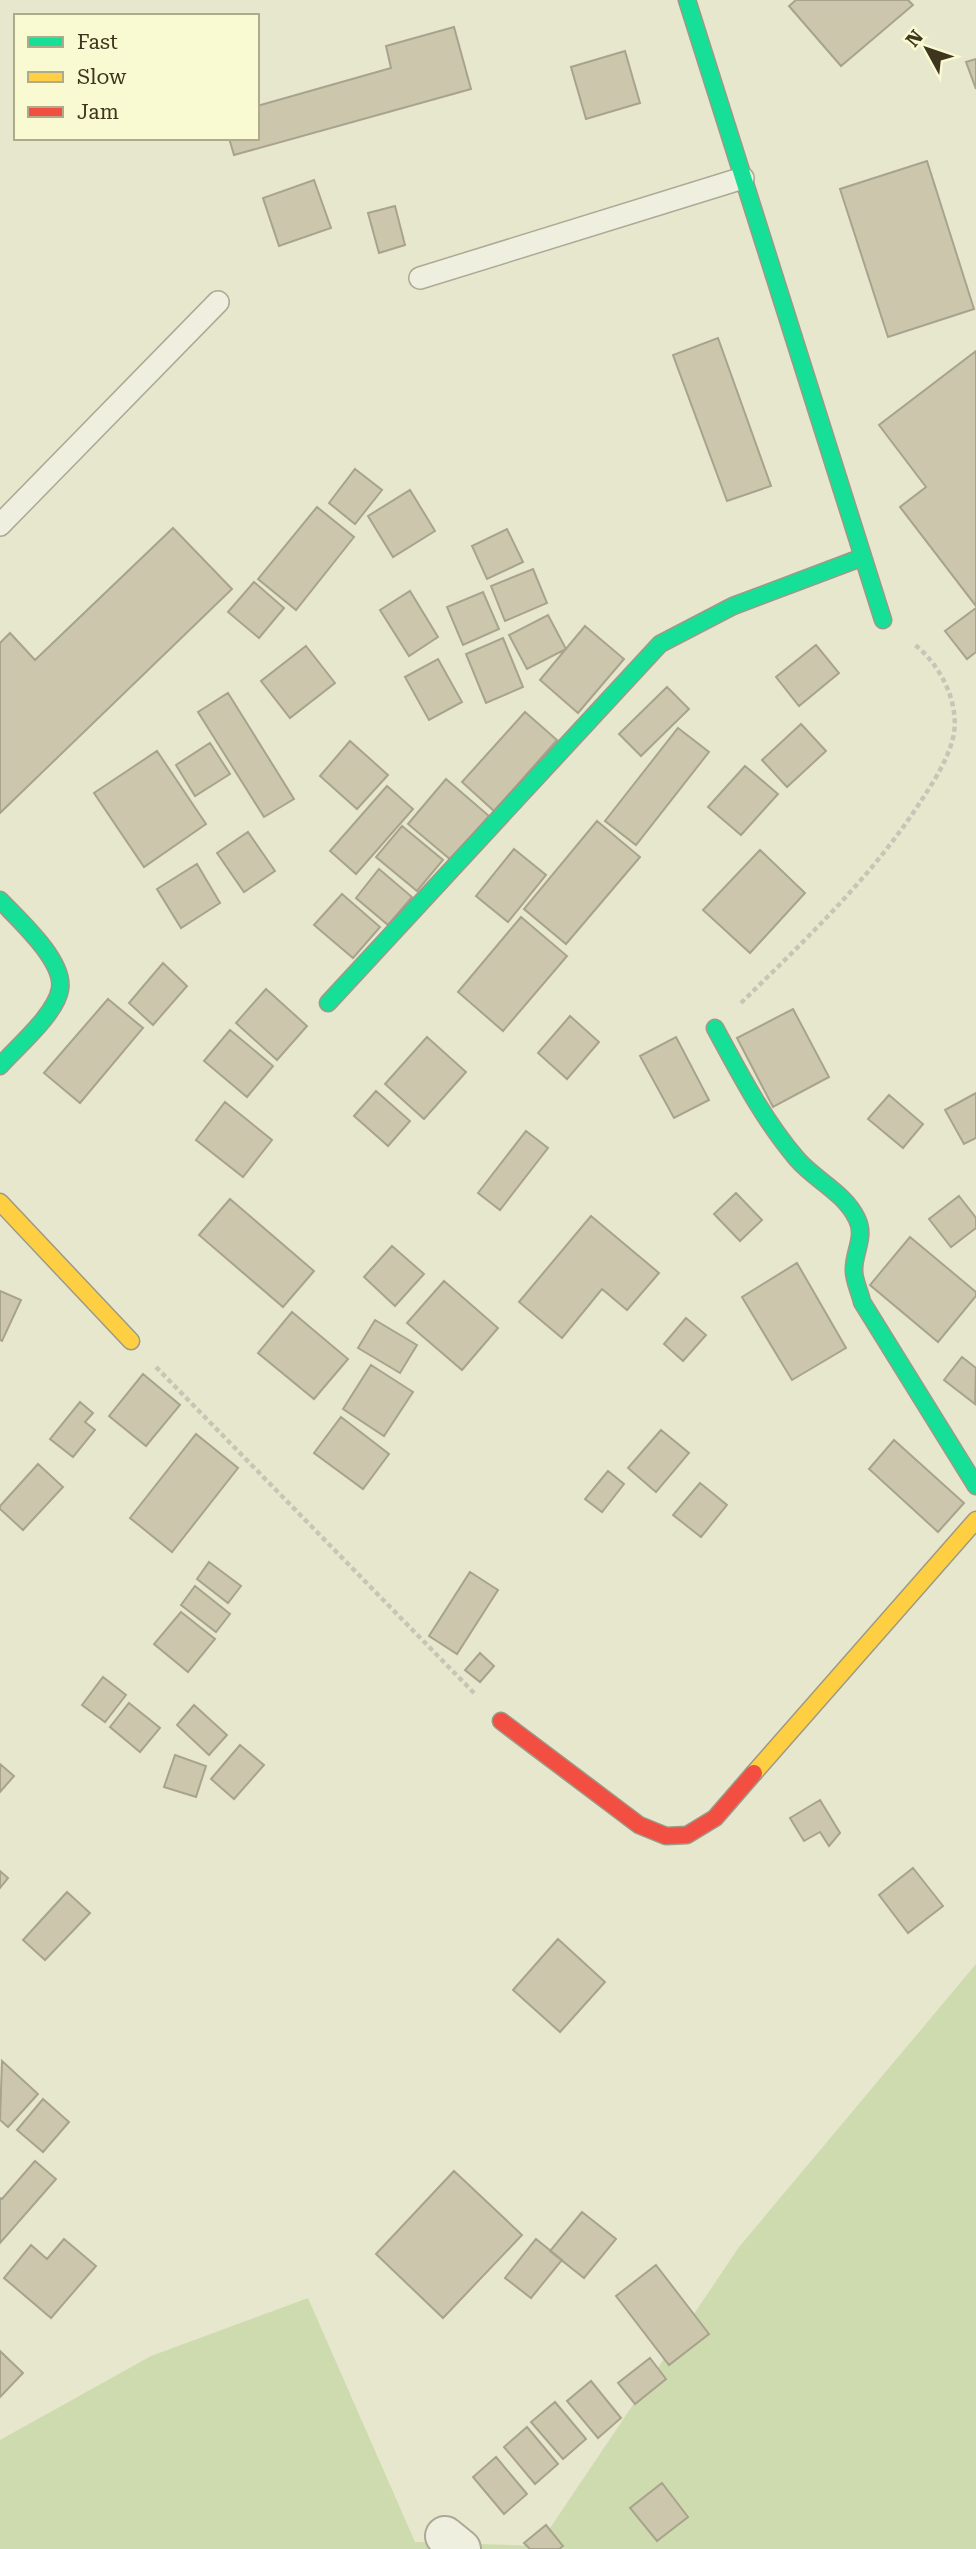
<svg xmlns="http://www.w3.org/2000/svg" width="976" height="2549" font-family="'Roboto Serif',serif">
<rect width="100%" height="100%" fill="#e7e7cd"/>
<path fill="#cedbae" d="M976,1964V2549H0V2440L151,2356L308,2298L415,2542L538,2546L739,2247Z"/>
<path fill="#ccc6ad" stroke="#a8a38c" stroke-width="2" d="M796,0H908L913,5L841,66L789,6Z
M454,27L471,89L234,155L229,138H257V106L391,68L386,46Z
M625,51L640,103L586,119L571,67Z
M976,59V89L966,62Z
M927,161L974,309L888,337L840,189Z
M314,180L331,228L279,246L263,198Z
M395,206L405,245L379,253L368,213Z
M718,338L771,486L727,501L673,355Z
M976,351V606L900,507L926,487L879,425Z
M355,469L382,490L355,524L329,503Z
M410,490L435,531L393,557L368,516Z
M317,507L354,537L296,610L258,579Z
M173,528L232,589L0,813V643L10,633L35,660Z
M507,529L523,562L487,579L472,546Z
M533,569L547,603L505,621L491,586Z
M254,582L284,608L259,638L228,612Z
M410,591L438,637L409,656L380,610Z
M483,592L499,629L463,645L447,607Z
M976,608V652L967,659L945,631Z
M548,615L566,649L527,669L509,635Z
M585,626L624,659L578,713L540,680Z
M503,638L523,687L486,703L466,654Z
M816,645L839,673L799,706L776,677Z
M306,646L335,683L290,718L261,681Z
M438,659L462,702L429,720L405,677Z
M667,687L689,709L641,756L619,734Z
M228,693L294,799L264,817L198,712Z
M525,712L557,740L494,811L462,782Z
M801,724L826,751L787,787L762,760Z
M678,728L709,752L636,845L605,821Z
M350,741L388,775L357,809L320,776Z
M210,743L230,774L195,796L176,765Z
M157,751L206,824L144,867L94,793Z
M745,766L778,794L741,835L708,807Z
M446,779L489,816L451,860L408,824Z
M387,786L413,809L356,874L330,851Z
M597,821L640,857L566,944L524,909Z
M402,826L443,860L417,891L376,857Z
M248,832L275,871L244,892L217,853Z
M514,849L546,875L508,922L476,896Z
M760,850L805,893L750,953L703,910Z
M197,864L220,903L181,928L157,889Z
M379,869L412,897L388,925L356,898Z
M342,894L380,927L353,958L314,925Z
M521,917L567,956L503,1031L458,992Z
M163,963L187,986L153,1025L129,1003Z
M266,989L307,1026L277,1060L236,1023Z
M108,999L143,1028L80,1103L44,1073Z
M793,1009L829,1077L773,1107L737,1038Z
M570,1016L599,1042L567,1079L538,1053Z
M230,1030L273,1066L247,1097L204,1061Z
M427,1037L466,1072L424,1119L385,1084Z
M676,1037L709,1100L674,1118L640,1056Z
M376,1091L410,1121L388,1146L354,1116Z
M976,1093V1138L964,1144L945,1110Z
M889,1095L923,1124L903,1148L868,1119Z
M225,1102L272,1140L243,1177L196,1140Z
M526,1131L548,1148L500,1210L478,1193Z
M736,1193L762,1220L740,1241L714,1214Z
M959,1196L976,1218V1228L951,1247L929,1219Z
M230,1199L314,1271L283,1307L199,1235Z
M591,1216L659,1273L627,1310L602,1289L562,1338L519,1302Z
M910,1237L976,1292V1296L938,1342L870,1285Z
M392,1246L424,1274L395,1306L364,1277Z
M797,1263L846,1348L792,1380L742,1297Z
M444,1281L498,1328L462,1370L407,1323Z
M0,1291L21,1300L2,1341L0,1340Z
M292,1312L348,1359L314,1399L258,1353Z
M686,1318L706,1335L683,1361L664,1344Z
M375,1320L417,1345L400,1373L358,1348Z
M962,1357L976,1368L975,1404L944,1380Z
M371,1365L413,1392L384,1436L343,1409Z
M143,1374L180,1405L146,1446L109,1416Z
M80,1402L93,1413L85,1422L95,1430L73,1457L50,1439Z
M341,1417L389,1454L363,1489L314,1453Z
M661,1430L689,1453L656,1492L628,1468Z
M196,1434L238,1468L172,1552L130,1518Z
M894,1440L964,1503L938,1532L869,1469Z
M38,1464L63,1487L23,1530L0,1509V1506Z
M608,1471L624,1484L602,1512L585,1499Z
M700,1483L727,1505L701,1537L673,1515Z
M209,1562L241,1586L228,1603L197,1579Z
M470,1572L498,1590L457,1654L429,1636Z
M195,1586L230,1614L216,1632L181,1605Z
M181,1612L215,1639L188,1672L154,1644Z
M480,1653L494,1666L480,1682L465,1670Z
M103,1677L126,1695L105,1722L82,1705Z
M129,1703L160,1728L140,1752L110,1727Z
M194,1705L227,1735L209,1755L177,1725Z
M240,1745L264,1765L234,1799L211,1779Z
M175,1755L206,1766L196,1797L164,1787Z
M0,1764L14,1776L0,1792Z
M820,1800L840,1833L829,1846L820,1832L804,1841L790,1818Z
M913,1868L943,1906L908,1933L879,1895Z
M0,1871L8,1878L0,1888Z
M67,1892L90,1913L45,1960L23,1940Z
M558,1939L605,1982L560,2032L513,1990Z
M2,2061L38,2094L8,2127L0,2120Z
M43,2099L69,2122L43,2152L17,2130Z
M35,2161L56,2179L0,2243V2198L2,2199Z
M454,2171L522,2235L443,2318L376,2254Z
M582,2212L616,2239L584,2278L550,2251Z
M64,2239L96,2266L51,2318L4,2278L31,2245L47,2259Z
M536,2239L562,2260L531,2298L505,2278Z
M656,2265L709,2334L669,2365L616,2296Z
M0,2351L23,2373L0,2397Z
M650,2358L666,2379L635,2404L618,2383Z
M591,2381L621,2418L598,2438L567,2401Z
M555,2402L586,2439L563,2459L531,2422Z
M527,2427L558,2464L535,2484L504,2447Z
M496,2457L527,2494L504,2514L473,2477Z
M662,2483L688,2517L657,2541L630,2508Z
M546,2525L563,2546L559,2549H530L524,2543Z"/>
<g fill="none" stroke-linecap="round" stroke-linejoin="round">
<g stroke="#acaa96" stroke-width="24">
<path id="lane" d="M420,278L743,178
M0,525L218,302"/>
</g>
<g stroke="#acaa96" stroke-width="42">
<path id="street" d="M445,2536L461,2549"/>
</g>
<g stroke="#9c9a86" stroke-width="19">
<path id="fast" d="M687,0L883,620
M0,900C18,919 65,961 60,989C56,1014 17,1047 0,1066
M328,1003L660,644L733,606L863,557
M715,1028C740,1074 763,1119 797,1159C815,1180 845,1193 857,1219C866,1237 853,1253 854,1271C854,1281 860,1292 862,1302L976,1486"/>
</g>
<g stroke="#9c9a86" stroke-width="19">
<path id="slow" d="M0,1202L131,1341
M754,1773L976,1520"/>
</g>
<g stroke="#9c9a86" stroke-width="19">
<path id="jam" d="M501,1721L639,1825L666,1836L687,1835L715,1818L754,1773"/>
</g>
<path stroke="#c7c6b6" stroke-width="4.5" stroke-dasharray="5 3.5" stroke-linecap="butt" d="M741,1003C804,941 870,879 919,804C932,784 947,762 953,738C961,704 940,664 914,644
M156,1367L475,1694"/>
<use href="#lane" stroke="#efefdf" stroke-width="21"/>
<use href="#street" stroke="#efefdf" stroke-width="38"/>
<use href="#fast" stroke="#16e098" stroke-width="16"/>
<use href="#slow" stroke="#ffcf43" stroke-width="16"/>
<use href="#jam" stroke="#f24e42" stroke-width="16"/>
</g>
<rect x="14" y="14" width="245" height="126" fill="#f9f9d2" stroke="#aeab8a" stroke-width="2"/>
<rect x="28" y="37" width="35" height="10" fill="#16e098" stroke="#aeab8a" stroke-width="2"/>
<text x="77" y="49" font-size="21" fill="#3d351d">Fast</text>
<rect x="28" y="72" width="35" height="10" fill="#ffcf43" stroke="#aeab8a" stroke-width="2"/>
<text x="77" y="84" font-size="21" fill="#3d351d">Slow</text>
<rect x="28" y="107" width="35" height="10" fill="#f24e42" stroke="#aeab8a" stroke-width="2"/>
<text x="77" y="119" font-size="21" fill="#3d351d">Jam</text>
<g transform="translate(927 49) rotate(310)" stroke="#f9f9d2" stroke-width="5" paint-order="stroke">
<path d="M0-5L12 26L0 18L-12 26Z" fill="#3d351d"/>
<text y="-10" font-size="19" font-weight="bold" text-anchor="middle" fill="#3d351d">N</text>
</g>
</svg>
